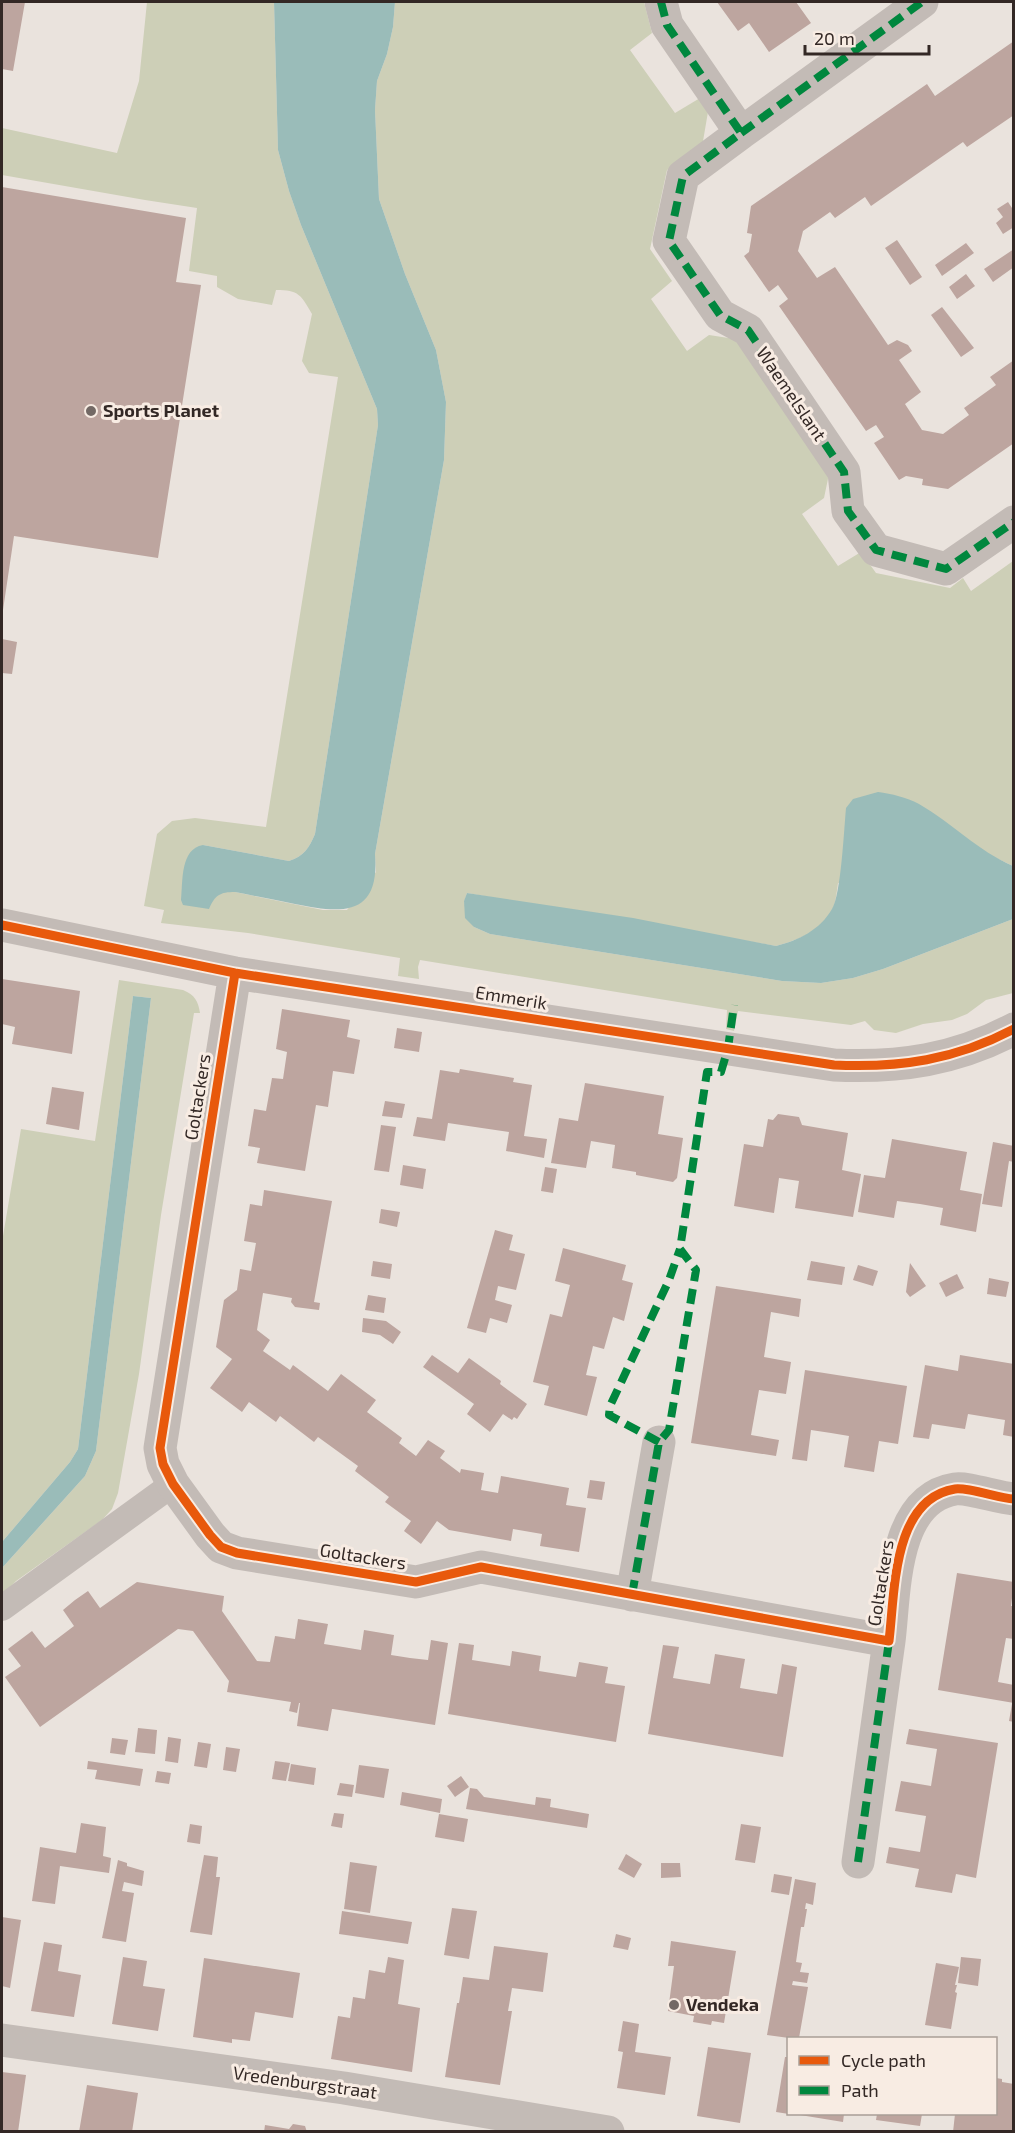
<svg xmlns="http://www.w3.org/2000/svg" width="1015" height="2133" font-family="'Exo 2',sans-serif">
<rect width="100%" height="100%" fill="#eae3dd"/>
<path fill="#cdcfb7" d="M147,2H274L278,150L289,191L301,225L377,409L378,425L315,834C309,848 304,856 289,861L203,845L214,898L222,892H235L323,910H347L376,872L375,854L444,460L446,402L436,350L405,274L379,199L375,110L377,81L387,54L393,27L395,2H644L652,33L630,50L675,113L700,98L709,106L702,147L667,170L650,249L672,281L651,299L687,351L709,335L735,339L829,474L824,498L802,514L838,566L861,552L876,573L950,588L963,578L971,591L1013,561V866L994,857L838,883C837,890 836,899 834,906C825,930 798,940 776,946L467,893L464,902L474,927L490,934L782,981L821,983L853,978L883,969L1013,919V993L986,1000L967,1014L952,1020L923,1024L896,1033L874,1030L865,1021L851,1025L738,1011L734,1031L726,1029L727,1010L420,960L418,967L419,979L398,976L400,958L248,933L161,923L164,910L144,906L157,834L172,821L195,818L266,827L338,377L309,373L302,361L312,314C301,295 299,290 276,290L272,305L238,299L217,287V276L189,271L197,208L145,200L2,175V128L117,153L139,81Z
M119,980L183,990C195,995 198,1001 200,1013H194L161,1215L139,1374L118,1493L112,1509L102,1520L16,1581L2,1596V1568L85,1476L96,1451L151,998L133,996L78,1449L70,1462L2,1542V1242L21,1129L95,1141Z"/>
<path fill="#9abcb9" d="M274,2H395L393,27L387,54L377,81L375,110L379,199L405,274L436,350L446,402L444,460L375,854C380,916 343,914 295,904C275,900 255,896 235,892C220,892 215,895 209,909L183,905L181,900C183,881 180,849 203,845L289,861C304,856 309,848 315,834L378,425L377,409L301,225L289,191L278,150Z
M878,792C892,794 906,797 919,804C952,823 978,851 1013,866V919L883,969L853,978L821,983L782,981L490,934L474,927L465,918L464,901L467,893L633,918L776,946C799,940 820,930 832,909C841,895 844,829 846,808L853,799Z
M133,996L151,998L96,1451L85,1476L2,1568V1542L70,1462L78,1449Z"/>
<path fill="#bda59f" d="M2,2H25L13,71L2,69Z
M717,2H796L811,23L769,52L749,23L738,31Z
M1014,41V115L967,147L963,142L871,206L865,197L835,218L830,212L803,231L798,251L817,278L835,267L888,345L897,340L908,345L912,351L899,360L921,392L905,404L922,430L943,434L969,415L964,408L996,385L990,377L1014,360V443L948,489L922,485L923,479L906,476L899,480L874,443L884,437L876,425L866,431L779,306L788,299L778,285L769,292L744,256L749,252L752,234L747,233L751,206L927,84L935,96Z
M2,187L186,218L176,282L201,285L158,558L14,536L3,610Z
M1008,202L1014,211V227L1003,234L996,223L1003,217L997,209Z
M897,240L922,277L910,285L885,248Z
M966,243L974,253L942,276L935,265Z
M1014,249V267L993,282L984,269Z
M966,274L975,286L957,299L949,287Z
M942,307L974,348L961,357L931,315Z
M2,639L17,642L12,674L2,673Z
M2,979L80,991L72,1054L12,1044L15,1027L2,1024Z
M282,1009L350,1020L347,1037L360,1040L354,1074L333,1071L328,1107L316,1105L305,1171L257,1163L260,1148L248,1146L254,1109L266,1111L272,1078L283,1079L287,1052L276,1049Z
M397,1028L422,1032L419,1052L394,1048Z
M460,1069L514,1078L513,1082L532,1085L524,1136L547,1139L544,1158L506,1151L509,1132L448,1123L445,1141L413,1136L417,1117L432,1119L440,1070L459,1073Z
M585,1083L664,1096L658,1134L683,1138L677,1178L673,1182L636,1175V1172L612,1168L615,1145L591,1141L586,1168L551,1163L559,1118L578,1121Z
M52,1087L84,1092L79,1130L46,1124Z
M385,1101L405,1104L402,1118L382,1116Z
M778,1114L799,1117L802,1125L848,1133L842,1170L861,1174L853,1217L795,1208L799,1181L779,1178L774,1213L734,1206L744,1144L763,1147L768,1119L773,1120Z
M381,1125L396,1127L389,1172L374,1170Z
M892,1139L967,1152L960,1190L982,1194L976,1232L940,1225L943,1208L920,1204L897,1201L894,1218L858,1212L864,1175L885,1178Z
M993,1142L1014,1146V1162L1009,1161L1002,1207L982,1204Z
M403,1165L426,1169L423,1189L400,1185Z
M545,1167L557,1169L553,1193L541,1191Z
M264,1190L332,1201L314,1302L320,1303L319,1310L295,1307L291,1302L292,1298L263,1293L257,1330L270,1340L263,1351L290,1370L293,1365L328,1391L341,1374L376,1400L367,1412L402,1438L399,1443L416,1456L428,1440L445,1451L440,1458L460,1473L461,1469L484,1473L481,1490L498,1493L501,1476L569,1488L566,1505L586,1508L579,1552L540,1546L542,1534L513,1529L511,1541L449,1530L437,1521L421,1544L404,1531L411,1521L385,1502L389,1497L355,1471L358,1466L318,1437L314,1442L280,1416L276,1422L249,1402L242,1412L210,1388L232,1359L216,1347L224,1300L237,1290L240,1269L251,1271L256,1243L244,1241L250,1204L262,1206Z
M381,1209L400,1212L397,1227L379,1223Z
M495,1230L513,1235L509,1250L525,1254L516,1290L498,1286L495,1300L512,1305L507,1323L490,1318L486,1333L467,1328Z
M563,1248L626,1265L622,1280L633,1283L624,1321L613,1317L604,1349L593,1346L586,1375L597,1377L587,1416L544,1405L549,1386L533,1382L550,1314L562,1317L570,1285L555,1281Z
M373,1261L392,1264L390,1279L371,1276Z
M811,1261L845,1267L842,1285L807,1280Z
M910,1263L926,1286L910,1297L906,1292Z
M858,1265L878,1271L873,1286L853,1280Z
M957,1274L964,1288L946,1297L939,1283Z
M989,1278L1009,1282L1006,1297L987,1294Z
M716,1286L801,1299L799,1317L771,1312L764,1357L791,1362L786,1394L759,1390L751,1435L779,1440L776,1456L691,1443Z
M368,1295L386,1298L384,1313L365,1310Z
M363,1318L386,1321L401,1332L393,1344L380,1335L362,1332Z
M432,1355L458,1373L469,1358L501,1381L500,1384L527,1404L517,1419L514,1417L512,1420L503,1414L490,1432L467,1414L474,1404L423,1367Z
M960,1355L1014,1364V1437L1003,1435L1005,1420L968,1414L965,1429L932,1424L929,1439L913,1437L925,1365L958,1371Z
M805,1370L907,1386L898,1444L879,1441L874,1472L844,1467L849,1436L831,1433L811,1430L807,1461L792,1459Z
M590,1480L605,1482L602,1500L587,1498Z
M957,1573L1014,1582L1011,1606H1014V1639L1006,1638L998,1682L1014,1685V1703L938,1690Z
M137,1582L224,1596L222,1611L257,1661L270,1662L275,1636L295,1639L298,1619L328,1624L324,1644L343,1647L361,1650L364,1630L394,1635L391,1655L410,1658L428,1660L431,1640L448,1643L435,1725L333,1709H332L328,1731L297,1726L300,1703H299L297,1713L289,1711L291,1702L227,1692L229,1681L193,1631L178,1629L40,1727L5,1677L21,1666L8,1649L32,1631L45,1648L74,1626L63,1610L75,1600L88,1591L100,1608Z
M459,1643L474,1645L472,1660L510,1666L512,1651L541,1656L539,1671L576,1677L579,1662L608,1667L605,1683L625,1686L616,1742L448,1714Z
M663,1645L679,1647L673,1678L710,1684L715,1654L745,1659L740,1688L777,1694L782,1664L797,1667L783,1757L648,1734Z
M1012,1704H1014V1722L1009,1721Z
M138,1728L157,1730L155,1754L135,1752Z
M909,1729L998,1743L976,1878L956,1874L952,1893L915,1887L919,1869L886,1863L889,1847L920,1852L926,1816L895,1811L901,1781L931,1786L937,1749L906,1744Z
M168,1737L181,1739L178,1763L165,1761Z
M112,1738L128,1740L125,1755L110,1753Z
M198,1742L211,1744L207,1768L194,1766Z
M226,1747L240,1749L236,1772L223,1770Z
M88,1761L143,1769L140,1786L95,1779L97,1770L87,1769Z
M275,1761L290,1763L286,1781L272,1779Z
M291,1764L316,1768L314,1785L288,1781Z
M359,1765L389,1769L384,1798L355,1793Z
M157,1771L171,1773L169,1784L155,1782Z
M461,1776L469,1787L455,1797L447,1786Z
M340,1783L354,1785L352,1797L337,1795Z
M470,1788L477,1789L484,1797L522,1803L535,1805L536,1797L551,1799L550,1807L589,1814L587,1828L466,1809Z
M402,1792L442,1799L440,1813L400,1805Z
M334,1813L344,1814L342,1828L331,1826Z
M439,1814L468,1819L464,1842L435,1837Z
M81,1823L106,1827L103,1856L111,1858L109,1873L60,1866L55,1904L32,1901L40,1847L76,1853Z
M190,1824L202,1826L200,1844L187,1842Z
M741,1824L761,1827L755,1863L735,1860Z
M626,1854L642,1864L634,1878L618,1869Z
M204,1855L218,1857L216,1877H220L212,1935L190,1932Z
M118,1860L127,1863V1866L144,1871L142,1886L124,1882L122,1891L134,1893L126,1942L102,1938Z
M350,1862L377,1866L370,1913L344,1909Z
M661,1863H680L681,1877L661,1878Z
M774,1874L792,1877L789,1895L771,1892Z
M795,1879L816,1883L813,1905L806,1903L805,1909H807L804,1927H801L796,1962L802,1963L800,1972L809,1973L807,1983L793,1981L792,1985L808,1987L799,2038H789L767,2035Z
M452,1908L477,1911L469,1959L444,1955Z
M342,1911L412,1922L408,1944L339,1934Z
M2,1917L21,1920L10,1988L2,1986Z
M616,1934L631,1938L628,1950L613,1947Z
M671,1941L736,1951L724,2023L712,2021L711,2025L693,2022L694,2016L668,2011L674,1966H668Z
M44,1942L62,1945L58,1971L81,1975L74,2017L31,2011Z
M494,1946L548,1953L543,1992L512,1988L508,2011H512L500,2085L445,2077L457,2003H459L463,1977L489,1980Z
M123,1957L147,1961L143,1986L165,1989L158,2031L112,2024Z
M388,1957L404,1960L398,2004L420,2008L412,2072L331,2059L338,2016L350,2018L353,1997L365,1999L369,1970L385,1973Z
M961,1957L981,1959L978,1986L958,1983Z
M204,1958L300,1973L293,2018L255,2012L250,2041L232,2039V2043L193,2037Z
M936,1963L959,1967L955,1985H957L955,1992L957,1993L951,2029L925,2025Z
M623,2021L639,2024L635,2052L671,2057L665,2095L617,2088L623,2052L618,2051Z
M708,2047L751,2053L740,2123L697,2116Z
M785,2057H788L789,2114L776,2112Z
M2,2072L26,2075L18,2132H2Z
M996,2078L1002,2079V2082L1014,2084V2132H953L955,2114H996Z
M87,2085L138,2093L132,2132H79Z
M794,2114H844L843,2122Z
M877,2114H922L920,2126L876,2120Z
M293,2124L305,2126L307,2132H264L265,2125L289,2129Z"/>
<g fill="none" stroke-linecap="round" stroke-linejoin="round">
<path stroke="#c3bbb6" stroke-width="26" d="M2,1608L173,1484"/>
<path stroke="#c3bbb6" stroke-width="33" d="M661,2L667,25L741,133L683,176L669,241L720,315L748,330L844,472L848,511L876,550L946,569L1014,522
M741,133L922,2
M2,925L235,973L834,1065C900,1068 955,1060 1014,1029
M235,973L160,1448L163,1464L173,1484L210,1535L221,1547L237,1553L416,1582L481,1567L889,1641C895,1593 892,1499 955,1489C968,1487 998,1498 1014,1499
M632,1595L659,1442
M858,1862L889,1641
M2,2040L344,2088L608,2132"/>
<path stroke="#00873e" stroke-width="8" stroke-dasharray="15 8" stroke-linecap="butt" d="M661,2L667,25L741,133L683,176L669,241L720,315L748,330L844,472L848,511L876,550L946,569L1014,522
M741,133L922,2
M659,1442L609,1415L610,1406L669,1280L680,1249
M632,1595L659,1442L669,1430L696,1270L680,1249L707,1072H721L728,1048L734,1005
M858,1862L889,1641"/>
<g stroke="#f8ece3" stroke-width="13">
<path id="cycleway" d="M2,925L235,973L834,1065C900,1068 955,1060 1014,1029
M235,973L160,1448L163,1464L173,1484L210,1535L221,1547L237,1553L416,1582L481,1567L889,1641C895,1593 892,1499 955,1489C968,1487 998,1498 1014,1499"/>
</g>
<use href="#cycleway" stroke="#e8590c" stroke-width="9"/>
</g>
<g fill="#736965" stroke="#f8ece3" stroke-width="2">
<circle cx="91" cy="411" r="6"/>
<circle cx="674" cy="2005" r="6"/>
</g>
<g text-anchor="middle" stroke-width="6" stroke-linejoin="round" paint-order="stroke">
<g font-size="18" fill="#332825" stroke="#f8ece3">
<text transform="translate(791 394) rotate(56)" y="6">Waemelslant</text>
<text transform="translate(511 998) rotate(9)" y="6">Emmerik</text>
<text transform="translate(198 1097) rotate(-81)" y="6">Goltackers</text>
<text transform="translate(363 1557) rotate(9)" y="6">Goltackers</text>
<text transform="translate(881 1583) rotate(-81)" y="6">Goltackers</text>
<text transform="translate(305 2083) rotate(8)" y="6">Vredenburgstraat</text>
</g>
<g font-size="18" font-weight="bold" fill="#332825" stroke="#f8ece3" text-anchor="start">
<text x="103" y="417">Sports Planet</text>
<text x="686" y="2011">Vendeka</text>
</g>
</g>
<rect width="1015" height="2133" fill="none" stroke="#332825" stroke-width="6"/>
<rect x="787" y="2037" width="210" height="78" fill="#f8ece3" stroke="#a99e97" stroke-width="1.5"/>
<rect x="799" y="2056" width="30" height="9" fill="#e8590c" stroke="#a99e97" stroke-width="1.5"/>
<text x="841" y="2067" font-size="18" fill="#332825">Cycle path</text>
<rect x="799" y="2086" width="30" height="9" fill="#00873e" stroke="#a99e97" stroke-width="1.5"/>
<text x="841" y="2097" font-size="18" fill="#332825">Path</text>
<path d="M805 45v9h124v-9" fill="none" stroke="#332825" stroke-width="3"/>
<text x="814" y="45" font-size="18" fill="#332825" stroke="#f8ece3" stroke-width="4.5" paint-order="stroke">20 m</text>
</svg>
